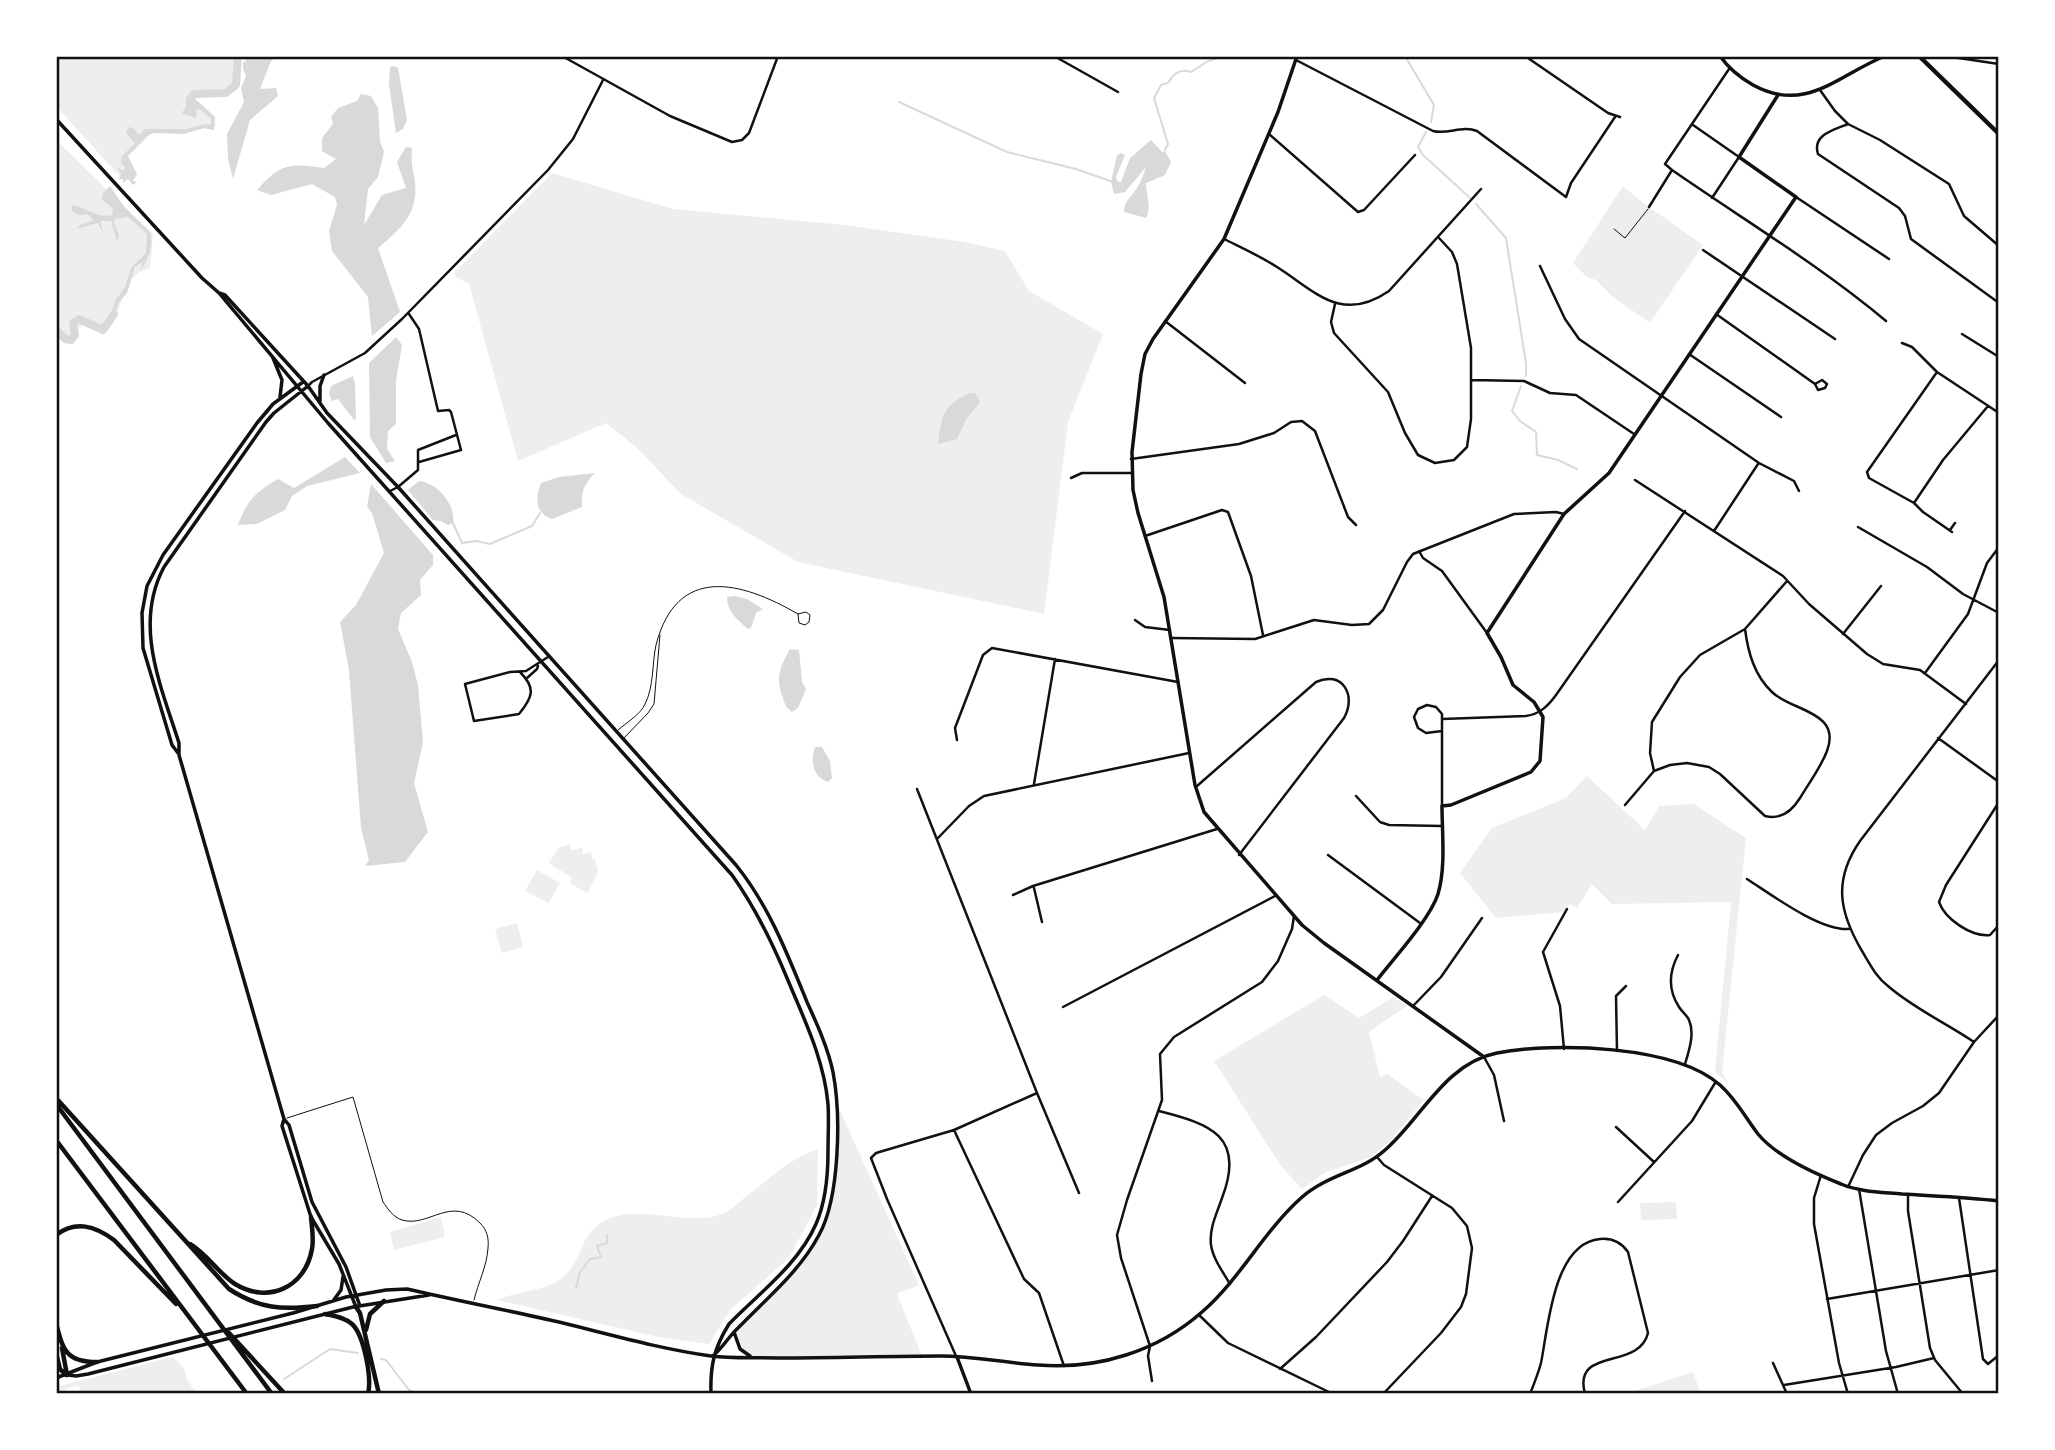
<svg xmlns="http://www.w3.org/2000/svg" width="2055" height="1450" font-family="'DM Sans',sans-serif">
<rect width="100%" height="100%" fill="#fff"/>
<path fill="#eee" d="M56,56H238L236,85L226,93L194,94L190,100L213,118L215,126L186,132H154L145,136L125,156L128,169L123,180L56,106Z
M58,142L153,234L150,269C119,273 125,314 105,333L84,325L79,327L72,342H67L56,332Z
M552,173L673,209L844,225L965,242L1005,251L1029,291L1103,334L1068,422L1044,614L798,562L681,494L637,448L606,423L518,461L469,284L456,277L454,273Z
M1623,186L1646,205L1703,245L1650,323L1613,297L1596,280L1587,277L1573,263Z
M1587,776L1645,830L1659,806L1694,804L1746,838L1722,1072L1728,1083L1715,1072L1731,902L1612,904L1592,884L1577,908L1570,904L1564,912L1496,918L1460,873L1492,828L1566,798Z
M570,844L571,850L582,848L583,854L591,852L592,859H595L598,873L587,893L570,883L572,878L549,863L558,848Z
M537,870L560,883L549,903L525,891Z
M517,923L523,947L502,953L495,929Z
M1324,995L1359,1018L1394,997L1407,1006L1369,1032L1380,1077L1387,1074L1424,1100L1389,1142L1371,1157L1326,1172L1302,1189L1281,1166L1214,1061Z
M837,1104L919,1285L897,1294L922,1356L752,1357L740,1349L734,1332C760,1306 807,1264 821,1231C838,1191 836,1146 837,1104Z
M818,1149L817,1205L789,1258L731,1309L709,1344L658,1337L497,1300C517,1291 543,1292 562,1278C585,1260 578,1230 610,1218C643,1205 690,1227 722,1214C729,1212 736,1204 743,1199C766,1181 790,1158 818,1149Z
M1676,1202L1677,1219L1641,1220L1640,1203Z
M441,1217L445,1237L394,1250L390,1232Z
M172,1357C180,1362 186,1368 186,1378L197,1394H76L81,1388L77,1385L67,1389L64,1394H56V1387Z
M1693,1372L1701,1394H1636L1635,1391Z"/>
<path fill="#d9d9d9" d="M264,56H270L271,61L260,89L276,88L278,96L250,120L233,179L228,159L227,134L244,102L241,88L246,76L243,69V62Z
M394,66L398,68L407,120L403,129L396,133L389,85L390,67Z
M361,94L371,96L378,108L380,141L384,152L378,177L368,189L364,225L382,195L406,188L397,162L406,147L412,148C411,160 412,166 414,176C421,211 402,228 378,248L400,312L372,336L368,297L332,251L329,231L337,205L335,197L312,184L271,195L257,190C281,163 289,163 324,168L336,159L322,151V138L333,124L331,117L338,108L357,101Z
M186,98L201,104L215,117L214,130L204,128L184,134L154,133L149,135L128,156L137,174L133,181L137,182L133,185L128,179L123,183V179H119L121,173L116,166L124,171L125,167L121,163L122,156L135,143L126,133L129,127L133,128L140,135L144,129H186L205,124L211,125V119L198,108L196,109L197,117L195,118L182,113L186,106Z
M1151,140L1162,152L1165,151L1171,162L1165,175L1146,183C1146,195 1152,207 1146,218L1124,212C1124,200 1132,197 1137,188C1141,182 1144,173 1146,167L1125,192L1114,194L1111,182L1117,155L1121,153L1125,155L1116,177L1118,182H1121L1130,158Z
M110,186L125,208L150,232C154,246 148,259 141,270L142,262L135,267L127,293L119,302L112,323L109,321L115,301L125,287L131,268L146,253L147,234L128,217L115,219L114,222L119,235L117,242L111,221H100L104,234L98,223L76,229L80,225L94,220L87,214L78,215L71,210L73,205C87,208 98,219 112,215L113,209L102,199L103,193Z
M396,337L402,345L396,381V424L388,431L387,449L395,461L386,463L370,437L369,363Z
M353,376L355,384L356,419L354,420L338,399L332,401L329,394L331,386Z
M970,393H975L980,402L967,418L957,439L938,444C942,417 941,406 970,393Z
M345,457L360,473L307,486L292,496L285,510L257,524L238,525C247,500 256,492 278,479L294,488Z
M595,473C584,484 581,492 582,507L552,519C535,513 535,499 541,483L559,477Z
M419,481C438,483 456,505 453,523L448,525L441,521L433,520L408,490Z
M371,484L433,555V565L420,580L421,595L401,613L398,629L412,662L418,685L423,742L414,783L428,832L405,862L365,866L369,860L361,828L349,670L340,622L356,605L384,553L372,513L367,507Z
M734,596L747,599L763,609L756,613L751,628L748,629C738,620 727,612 727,597Z
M790,649L799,650L802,682L806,689L798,708L792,712C786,708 785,705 783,698C775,678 780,667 790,649Z
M815,747H822L830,761L832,778L828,782C813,777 810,762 815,747Z"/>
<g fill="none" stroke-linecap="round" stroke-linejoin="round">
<path stroke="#d9d9d9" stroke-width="2" d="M1405,56L1434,105L1431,122
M899,102L1007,152L1076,169L1113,182
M1426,132L1418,147L1423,155L1470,198
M1165,150L1168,144L1154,98L1161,85L1168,83C1173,74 1181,68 1191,72L1208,61L1215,59L1217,56
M1476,204L1506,238L1526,363V376
M1521,386L1512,411L1520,421L1536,432L1537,455L1558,460L1577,469
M452,521L462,543L476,541L490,544L532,526L540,513
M576,1288L580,1272L590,1259L601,1257L597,1246L607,1243V1235
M381,1359L386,1360L409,1390L417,1394
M284,1379L330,1349L358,1353"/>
<path stroke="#d9d9d9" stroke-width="8" d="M247,56L254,62L262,64L271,56
M197,106L190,100L194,94L226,93L236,85L238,56
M56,330L65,339L71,340L75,335L73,323L79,319L103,330L114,314"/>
<path stroke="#111" stroke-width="1" d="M1614,229L1625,238L1648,209
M618,730C626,723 641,714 645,704C654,687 652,663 656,645C677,564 741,581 798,614L806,612L810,615L809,622L805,625L799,623L798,614
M624,738L648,713L654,704L660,635
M287,1118L353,1097L383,1202C388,1209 393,1217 402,1220C429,1228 451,1194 480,1223C487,1230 489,1238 488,1248C487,1266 478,1283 474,1300"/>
<path stroke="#111" stroke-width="2.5" d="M562,56L670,116L732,142L742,140L749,133L778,56
M1054,56L1118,92
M1525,56L1608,113L1620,117
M1945,56L1999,64
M1296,60L1433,131C1448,135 1462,125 1477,131L1566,197
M1820,90L1835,111L1848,124C1833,130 1812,135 1818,154L1899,208L1905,216L1911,239L1999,303
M1848,124L1880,140L1949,184L1964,216L1999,246
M1693,125L1739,157L1712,198
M1269,134L1358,212L1364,210L1415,155
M1672,170C1744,220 1819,265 1886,321
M1566,197L1571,183L1615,117
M1796,197L1889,259
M1649,207L1672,170L1665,164L1729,69
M1224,239C1242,248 1260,256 1277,267C1315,291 1341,324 1389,291L1481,189
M1703,250L1835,339
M1540,266L1565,319L1579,339L1759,463L1794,481L1799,491
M1335,304L1331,322L1334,333L1388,392L1405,433L1418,455L1435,463L1454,460L1467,447L1471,419V348L1457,264L1452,252L1439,238
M409,314L419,329L438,411L449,410L451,412L461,450L419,462
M1716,314L1815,384L1818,390L1825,388L1827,384L1822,380L1815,384
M1165,321L1245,383
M1962,334L1999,357
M1902,343L1912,347L1937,372L1999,413
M1689,354L1781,417
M1937,372L1867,472L1869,478L1914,503L1923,512L1952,532
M1472,380L1524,381L1550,393L1576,395L1634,434
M309,385L312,382L365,353L402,319L548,170L573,139L603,80
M1131,459L1239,444L1274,433L1291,422L1302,421L1315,431L1348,517L1356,525
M1071,478L1082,473H1132
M1635,480L1783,576L1809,604L1867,654L1883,664L1920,670L1966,704
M390,491L398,487L418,470V450L456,435
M1914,503L1943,460L1988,406
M1858,527L1927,567L1963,594L1999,613
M1950,530L1955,523
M1714,531L1758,464
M1145,536L1222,510L1228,512L1251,576L1263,635
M1419,551L1423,558L1442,571L1487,633
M1135,620L1145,627L1170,630
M1843,634L1881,586
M1171,638L1255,639L1314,620L1352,625L1369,624L1383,610L1407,562L1413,554L1514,514L1556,512L1564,514
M520,672C536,688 533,697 519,714L474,721L465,684L510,672L526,671L548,657
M1925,673L1968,614L1987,563L1999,547
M527,678L537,669L538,666
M1442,719L1526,716C1540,714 1548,706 1556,695L1685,511
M1938,738L1999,782
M957,740L955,728L983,655L992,648L1178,682
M1654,771L1650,753L1652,722L1680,677L1700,655L1745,629L1787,581
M1034,784L1055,659
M1197,786L1316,682C1342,670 1357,695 1344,718L1239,855
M917,789L1037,1093L1079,1193
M1356,796L1380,822L1389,825L1442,826
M1999,802L1946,885L1939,902C1945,919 1971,937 1990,935L1999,925
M1625,805L1654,771L1670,765L1687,763L1709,767L1720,774L1765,816C1781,820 1792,811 1800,798C1809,783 1821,767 1827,751C1842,711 1791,711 1772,692C1754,675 1748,652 1745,629
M1442,806V714L1436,707L1427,705L1418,709L1414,717L1418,728L1426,733L1442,731
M938,838L969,806L984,796L1189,753
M1328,855L1420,923
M1747,879C1772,895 1820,931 1849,929
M1034,888L1042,922
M1013,895L1033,886L1217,829
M1678,955C1669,972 1668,990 1679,1007C1682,1012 1687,1015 1689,1020C1695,1033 1689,1051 1685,1064
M1413,1006L1441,977L1482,918
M1063,1007L1275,896
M1974,1042C1946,1023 1913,1008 1888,986C1876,977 1870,964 1862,951C1839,912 1833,880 1860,841L1999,660
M1564,1049L1560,1006L1543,952L1567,909
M1617,1051L1616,996L1626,986
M1484,1057L1494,1075L1504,1121
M1159,1111C1210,1124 1246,1136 1222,1198C1217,1213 1209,1228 1211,1245C1213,1259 1223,1272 1230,1284
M1616,1127L1654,1162
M954,1130L1024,1279L1039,1293L1064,1366
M1377,1157L1384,1165L1452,1208L1467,1226L1472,1248L1466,1294L1461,1307L1441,1333L1383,1394
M1821,1175L1814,1198V1224L1839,1363L1848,1394
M1848,1187L1863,1155L1876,1135L1892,1123L1923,1106L1939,1093L1974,1042L1999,1015
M1859,1189L1886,1351L1898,1394
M1908,1194V1211L1930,1348L1935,1360L1963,1394
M1959,1198L1983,1359L1988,1364L1999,1355
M1618,1202L1692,1121L1715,1083
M1827,1299L1999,1270
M1199,1315L1228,1343L1333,1394
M956,1356L887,1199L871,1158L876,1153L954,1130L1037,1093
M1773,1363L1787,1394
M1280,1369L1316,1337L1387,1262L1403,1241L1432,1196
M1152,1381L1148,1356L1150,1346L1121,1258L1117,1235L1127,1200L1162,1100L1160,1054L1174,1037L1262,982L1278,961L1292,929L1294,916
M1784,1385L1896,1367L1934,1358
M1530,1394C1534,1384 1538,1374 1541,1363C1548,1329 1553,1243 1600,1239C1611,1238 1621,1242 1628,1252L1648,1333C1639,1371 1572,1346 1585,1394"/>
<path stroke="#111" stroke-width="3.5" d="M1720,56C1729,69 1739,77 1753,85C1806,114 1838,75 1885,56
M1487,633L1564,514L1609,473L1796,197L1739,157L1778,95
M1377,980C1394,958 1430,919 1438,894C1446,867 1442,833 1442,806L1451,805L1531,772L1540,761L1543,717L1534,702L1513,685L1501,657L1487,633
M957,1357L971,1394"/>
<path stroke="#111" stroke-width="3.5" d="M1297,56L1278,112L1224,239L1153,339L1145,354L1141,374L1132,452L1133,490L1138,513L1164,597L1195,785L1204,812L1302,925L1324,943L1484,1057
M56,119L202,278L219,293L225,295L308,386L327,413L398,487L736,865C769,906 787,953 807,1002C817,1024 828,1048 833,1072C841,1114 840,1197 819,1235C800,1271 767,1298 739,1327C729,1336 724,1346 714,1355
M219,293L328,423L732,875C755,907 772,942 787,978C804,1019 824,1059 828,1104C829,1119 828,1136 828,1152C828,1177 826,1201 816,1224C798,1265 759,1293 729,1324C714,1348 710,1366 711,1394
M273,358L282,380L280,397
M308,386L274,413L266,422L164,567C133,625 161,686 179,743V755L284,1119L289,1125L312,1202L346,1267L360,1306
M320,401V386L324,375
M178,753L172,745L143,648L142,613L147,586L163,555L257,423L273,404L303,382
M284,1119L282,1126L311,1217L339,1264L356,1307
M333,1301L341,1290L343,1277
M734,1332L740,1349L750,1356
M68,1375L76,1376L88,1374L353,1307L429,1295
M56,1378L97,1362L293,1313L346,1297L386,1290L407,1289C459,1301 511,1311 563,1323C612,1335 661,1349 711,1356C734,1359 758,1357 781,1358C835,1358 888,1356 941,1356C974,1356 1006,1363 1038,1365C1098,1370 1158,1351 1202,1312C1241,1278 1263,1232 1301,1198C1328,1174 1361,1172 1385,1150C1421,1119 1445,1063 1497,1053C1554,1042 1675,1045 1720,1085C1736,1099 1745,1117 1758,1134C1777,1157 1813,1173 1841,1184C1860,1192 1881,1192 1902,1194C1934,1196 1967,1197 1999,1201"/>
<path stroke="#111" stroke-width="4.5" d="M1919,56L1999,134"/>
<path stroke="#111" stroke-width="4.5" d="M56,1098L229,1289C260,1309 282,1310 317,1306
M56,1104L272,1394
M56,1140L247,1394
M56,1235C76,1220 95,1226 114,1240L176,1304
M190,1244C207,1254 218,1273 235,1284C268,1304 305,1288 312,1249C314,1239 312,1228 311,1217
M356,1307L360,1313L379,1394
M325,1314C334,1316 344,1317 352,1324C364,1335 372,1378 368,1394
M56,1323C63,1350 66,1362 97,1362
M366,1330L370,1314L384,1301
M229,1333L285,1394
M62,1348L67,1375
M56,1353L60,1369L66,1375"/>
</g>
<rect width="2055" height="1450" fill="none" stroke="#ffffff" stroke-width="116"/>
<rect x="58" y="58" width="1939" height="1334" fill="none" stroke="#111" stroke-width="2.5"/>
</svg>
